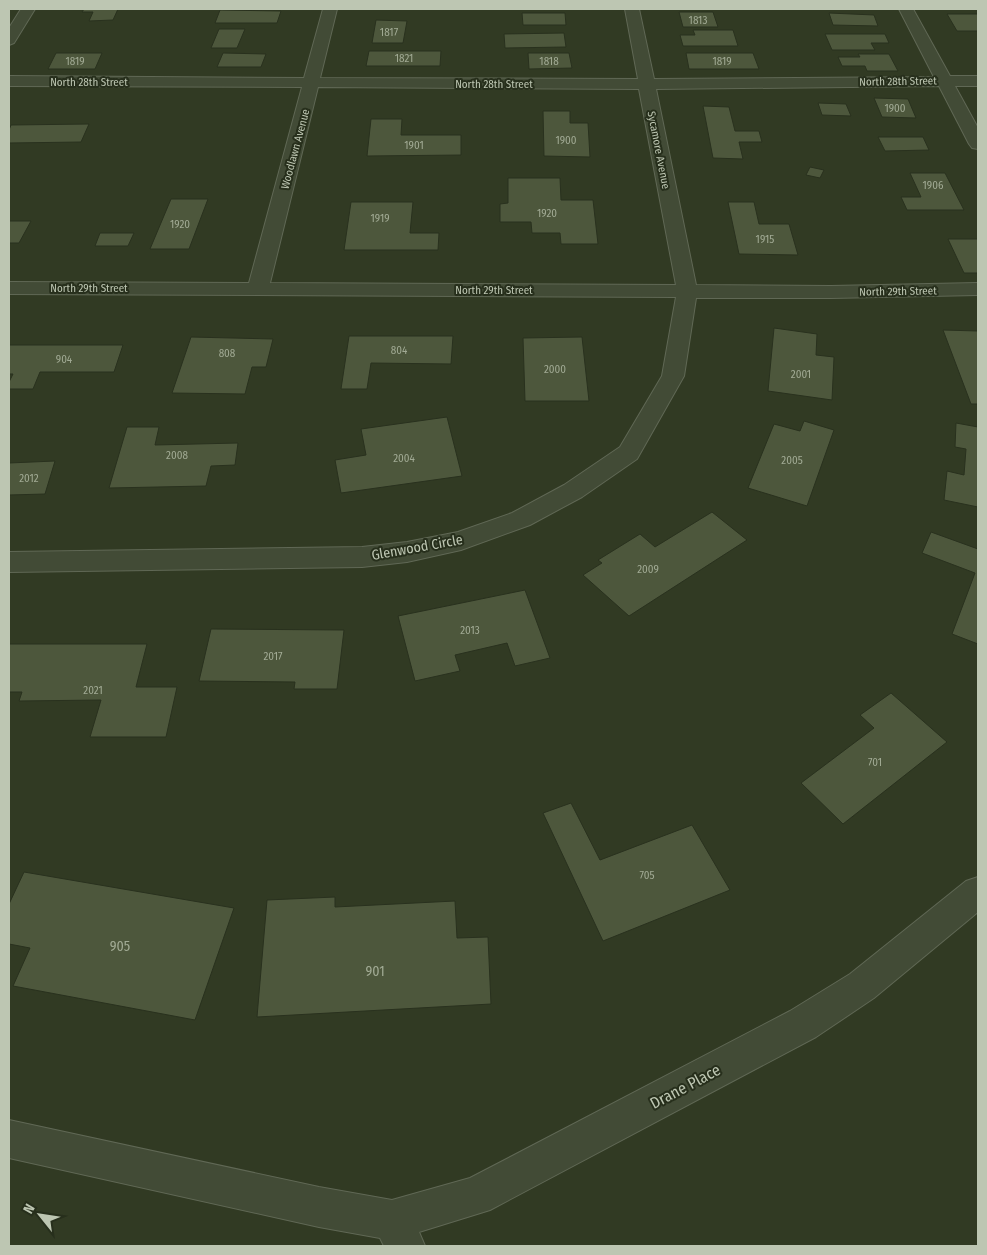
<svg xmlns="http://www.w3.org/2000/svg" width="987" height="1255" font-family="'Fira Sans Condensed',sans-serif">
<rect width="100%" height="100%" fill="#313a23"/>
<path fill="#4d573c" stroke="#29311e" d="M84,9H118L113,20L89,21L93,12H82Z
M220,10L281,11L277,23H215Z
M679,12H713L718,27H683Z
M522,13H565L566,25H523Z
M829,13L874,15L878,26L833,25Z
M947,14H978V31H957Z
M376,20L407,21L403,43H372Z
M219,29H245L237,48H211Z
M693,30H733L738,46H683L680,35H695Z
M564,33L566,47L505,48L504,34Z
M825,34H885L889,43H871L875,50H832Z
M369,51H441L440,66H366Z
M56,53H102L95,69H48Z
M223,53L266,54L261,67H217Z
M528,53H569L572,68L529,69Z
M686,53H753L759,69H689Z
M858,54H889L898,71H867L865,66H842L838,57H860Z
M874,98L908,99L916,118L882,117Z
M818,103L846,104L851,116L822,115Z
M703,106L729,107L735,131H759L762,142H739L743,159L713,158Z
M543,111H570V123H588L590,157L544,156Z
M371,119H402L401,135H461V155L367,156Z
M89,124L81,142L9,143V130L11,125Z
M878,137H923L929,150L885,151Z
M810,167L824,170L820,178L806,175Z
M910,173H945L964,210H907L901,197H921Z
M508,178H560L561,200H593L598,244H561L560,233H532L531,222H500V204L508,203Z
M171,199H208L189,249H150Z
M351,202H413L410,233H439L438,250H344Z
M728,202H754L759,224H789L798,255L739,254Z
M9,221H31L19,243H9Z
M100,233H134L128,246H95Z
M948,239H978V273H964Z
M774,328L817,334L816,355L834,357L832,400L768,391Z
M943,330L978,331V404H971Z
M349,336H453L451,364L371,363L367,389H341Z
M191,337L273,339L266,367H252L245,394L172,393Z
M582,337L589,401H525L523,338Z
M9,345H123L114,372H40L33,389H9V382L13,374H9Z
M447,417L462,476L341,493L335,460L366,455L361,429Z
M804,421L834,430L807,506L748,488L774,424L800,431Z
M956,423L978,427V507L944,500L947,471L964,475L966,449L955,447Z
M127,427H159L155,445L238,443L235,465L211,466L206,486L109,488Z
M55,461L45,494L9,495V463Z
M712,512L747,540L629,616L583,575L602,563L598,560L640,534L655,547Z
M931,532L978,549V644L952,634L975,573L922,553Z
M525,590L550,658L515,666L507,643L455,655L460,671L415,681L398,616Z
M211,629L344,630L337,689H294L295,682L199,681Z
M9,644H147L136,687H177L166,737H90L101,700L19,701L22,692H9Z
M891,693L947,742L843,824L801,783L874,728L860,715Z
M571,803L600,860L692,825L730,890L603,941L543,813Z
M24,872L234,908L195,1020L13,986L30,948L9,944V904Z
M335,897V907L455,901L457,938L488,937L491,1004L257,1017L267,900Z"/>
<g fill="none" stroke-linecap="round" stroke-linejoin="round">
<g stroke="#606855" stroke-width="2">
<path id="minor" d="M21,9H35L14,43L9,45V28Z
M323,9H337L320,78L638,79L625,9H639L654,79L934,77L899,9H913L950,76H978V86H955L978,128V149L972,148L969,144L939,86L656,89L696,285L831,286L978,283V295L831,298H696L684,376L637,459L582,497L530,525L461,550L407,562L362,567L9,572V552L362,547L407,542L458,532L512,513L564,485L620,447L662,376L676,297L9,294V282L249,283L302,87L9,86V76L304,78ZM318,87L639,89L676,285L270,283Z
M978,877V912L874,998L816,1037L490,1210L419,1232L425,1246H384L380,1238L319,1227L9,1158V1120L319,1187L392,1200L470,1178L790,1011L850,974L966,881Z"/>
</g>
<use href="#minor" fill="#424b36" fill-rule="evenodd"/>
</g>
<g text-anchor="middle" stroke-width="4" stroke-linejoin="round" paint-order="stroke">
<g font-size="11" fill="#a1aa94">
<text x="698" y="24">1813</text>
<text x="389" y="36">1817</text>
<text x="404" y="62">1821</text>
<text x="75" y="65">1819</text>
<text x="549" y="65">1818</text>
<text x="722" y="65">1819</text>
<text x="895" y="112">1900</text>
<text x="566" y="144">1900</text>
<text x="414" y="149">1901</text>
<text x="933" y="189">1906</text>
<text x="547" y="217">1920</text>
<text x="380" y="222">1919</text>
<text x="180" y="228">1920</text>
<text x="765" y="243">1915</text>
<text x="399" y="354">804</text>
<text x="227" y="357">808</text>
<text x="64" y="363">904</text>
<text x="555" y="373">2000</text>
<text x="801" y="378">2001</text>
<text x="177" y="459">2008</text>
<text x="404" y="462">2004</text>
<text x="792" y="464">2005</text>
<text x="29" y="482">2012</text>
<text x="648" y="573">2009</text>
<text x="470" y="634">2013</text>
<text x="273" y="660">2017</text>
<text x="93" y="694">2021</text>
<text x="875" y="766">701</text>
<text x="647" y="879">705</text>
</g>
<g font-size="11" fill="#bdc6b2" stroke="#272f1c">
<text transform="translate(898 81) rotate(-1)" y="4">North 28th Street</text>
<text x="89" y="86">North 28th Street</text>
<text x="494" y="88">North 28th Street</text>
<text transform="translate(295 149) rotate(-75)" y="4">Woodlawn Avenue</text>
<text transform="translate(659 150) rotate(79)" y="4">Sycamore Avenue</text>
<text x="89" y="292">North 29th Street</text>
<text x="494" y="294">North 29th Street</text>
<text transform="translate(898 291) rotate(-1)" y="4">North 29th Street</text>
</g>
<g font-size="14" fill="#bdc6b2" stroke="#272f1c">
<text transform="translate(417 547) rotate(-10)" y="5">Glenwood Circle</text>
</g>
<g font-size="14" fill="#a1aa94">
<text x="120" y="951">905</text>
<text x="375" y="976">901</text>
</g>
<g font-size="16" fill="#bdc6b2" stroke="#272f1c">
<text transform="translate(685 1086) rotate(-28)" y="6">Drane Place</text>
</g>
</g>
<rect width="987" height="1255" fill="none" stroke="#bdc6b2" stroke-width="20"/>
<g transform="translate(40 1215) rotate(300)" stroke="#272f1c" stroke-width="4" paint-order="stroke">
<path d="M0-4L9 19L0 12L-9 19Z" fill="#bdc6b2"/>
<text y="-8" font-size="14" font-weight="bold" text-anchor="middle" fill="#bdc6b2">N</text>
</g>
</svg>
